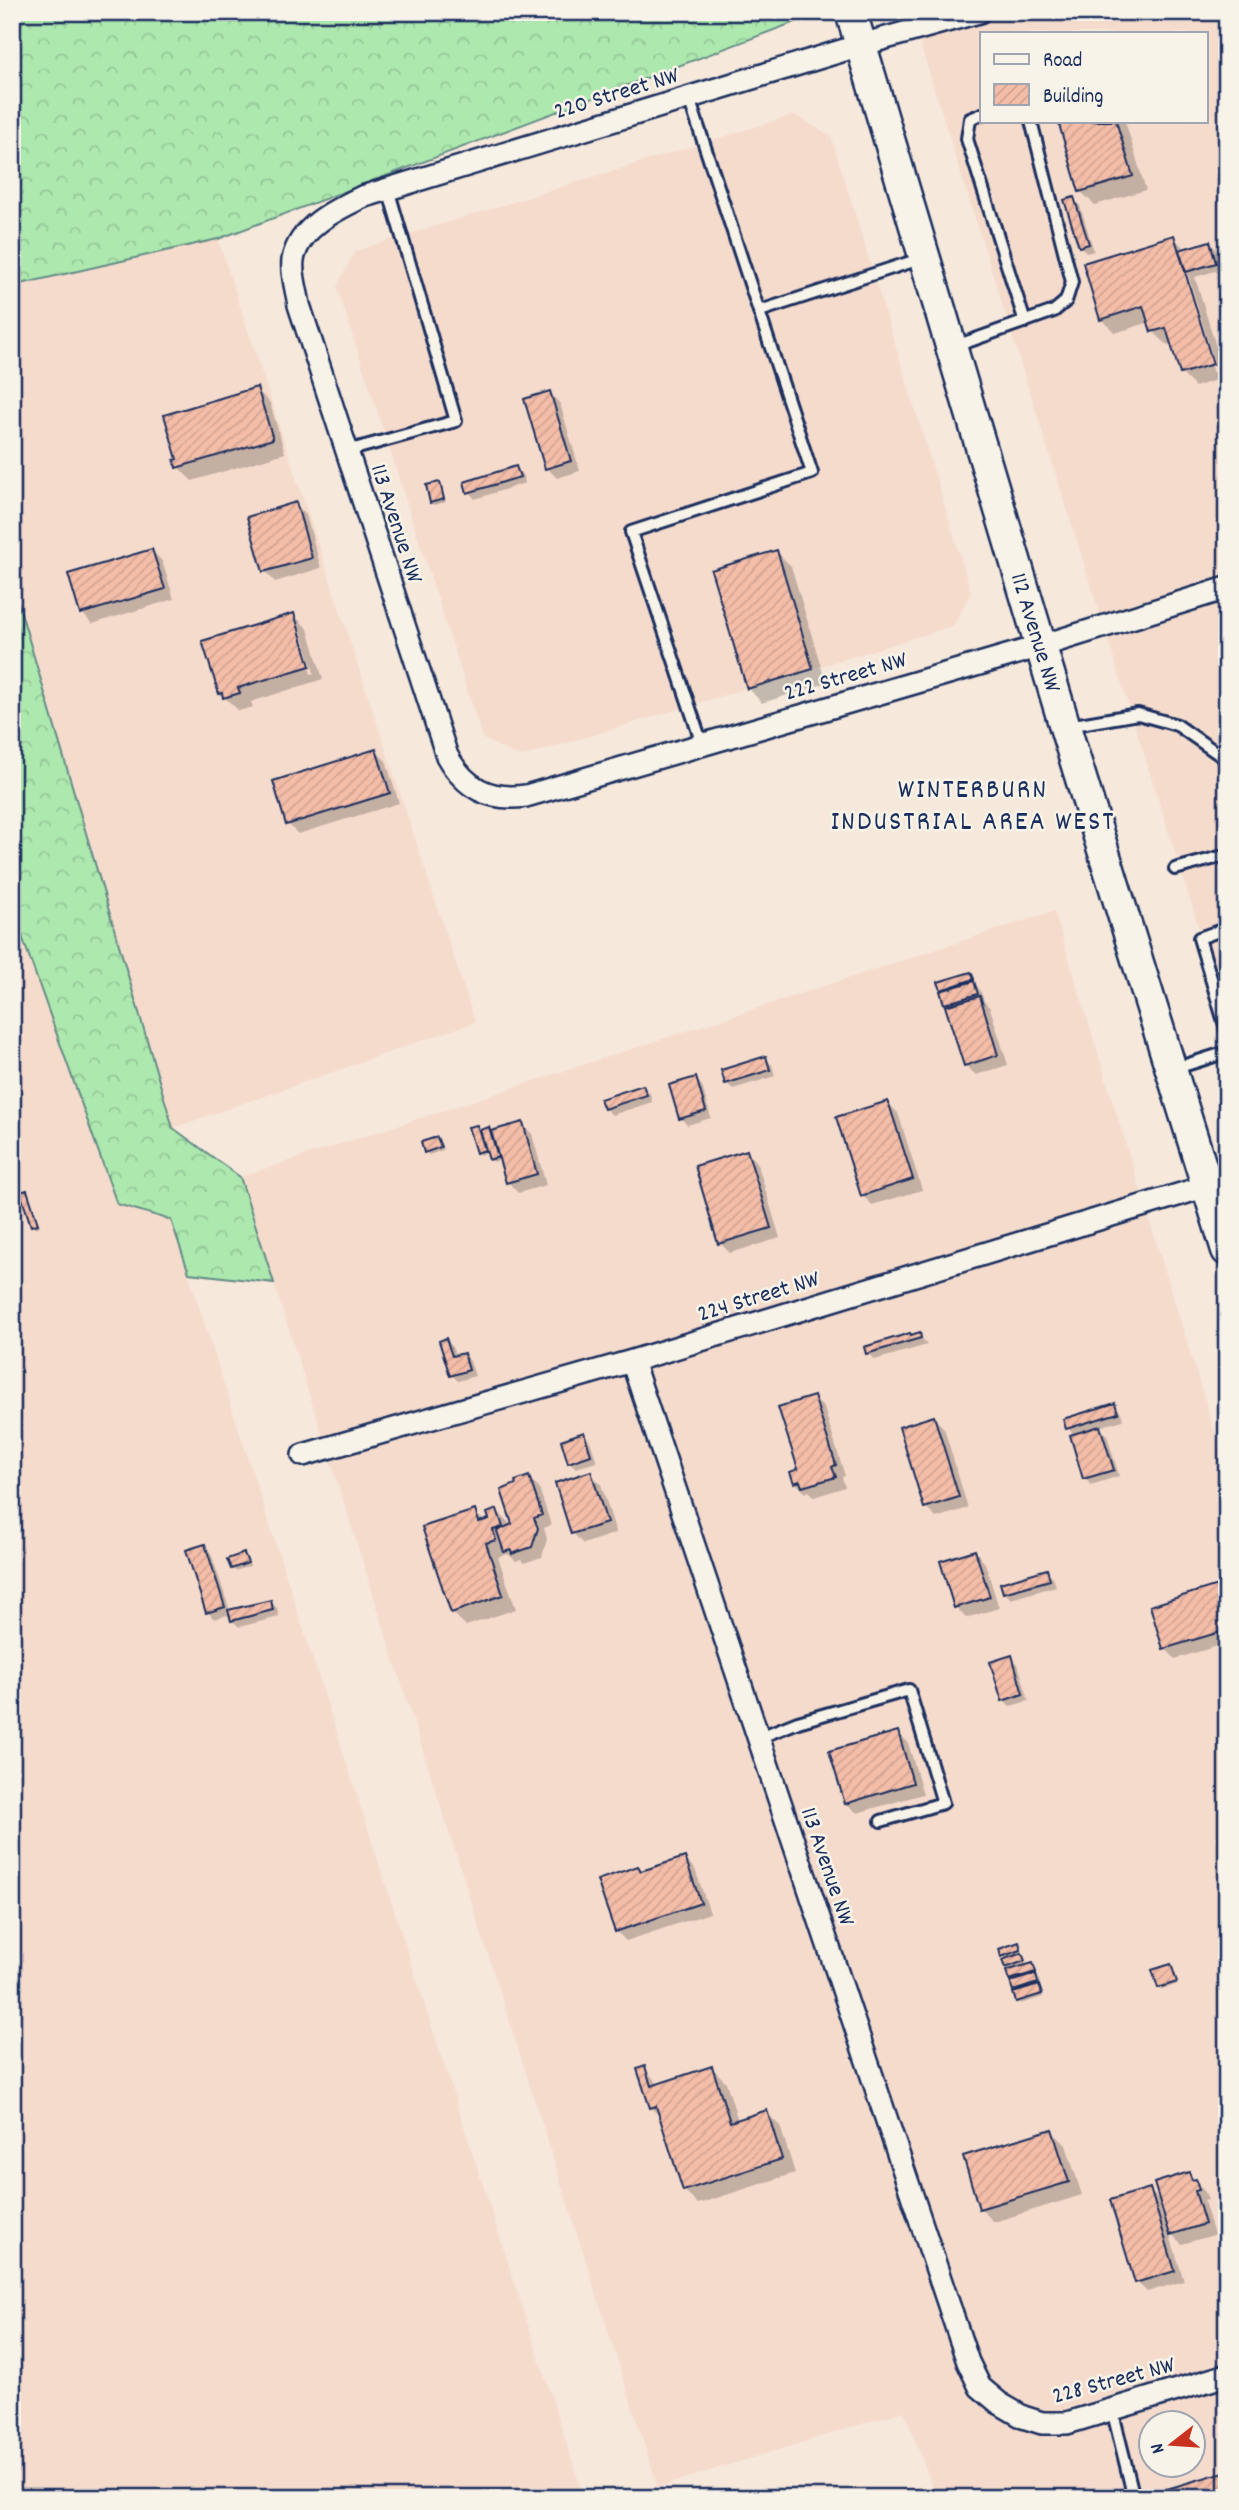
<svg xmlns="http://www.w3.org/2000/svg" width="1239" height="2510" font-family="Dekko,sans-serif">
<defs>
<pattern id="forest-crowns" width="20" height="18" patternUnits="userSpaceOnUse" patternTransform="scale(1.75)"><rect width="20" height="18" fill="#ade8ae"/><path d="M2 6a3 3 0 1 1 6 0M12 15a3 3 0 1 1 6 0" fill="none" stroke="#94c798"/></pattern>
<pattern id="building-hatch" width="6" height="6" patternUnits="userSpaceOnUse" patternTransform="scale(1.75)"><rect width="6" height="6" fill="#f4bda8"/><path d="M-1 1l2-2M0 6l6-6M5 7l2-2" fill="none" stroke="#d1a393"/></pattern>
</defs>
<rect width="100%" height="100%" fill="#f6e8db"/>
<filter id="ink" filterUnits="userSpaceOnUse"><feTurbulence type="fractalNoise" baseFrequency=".0143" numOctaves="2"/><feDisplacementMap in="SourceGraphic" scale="14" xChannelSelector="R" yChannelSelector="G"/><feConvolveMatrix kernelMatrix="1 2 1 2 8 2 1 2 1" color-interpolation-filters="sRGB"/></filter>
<g filter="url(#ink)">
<path fill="#f5dbcc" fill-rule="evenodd" d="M910,12H1227V1017ZM982,33H1206V121H982Z
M794,115L831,136L971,592L953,626L520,757L483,739L337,287L355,251Z
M218,239L475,1022L173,1128L12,582V286Z
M12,908L116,1203L171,1220L584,2498H12Z
M1054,911L1227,1472V2498H937L904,2411L658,2487L240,1177ZM1152,2422H1194V2464H1152Z"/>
<path fill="url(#forest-crowns)" stroke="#648c86" stroke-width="2" d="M12,12H794L798,21L218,239L12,286Z
M12,582L173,1128L240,1177L274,1283L189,1273L171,1220L117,1204L12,908Z"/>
<path fill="#0003" fill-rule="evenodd" d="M1060,121H1125L1146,190L1095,205L1081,192Z
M1074,199L1080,206L1094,251L1087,253L1080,246Z
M1173,237L1186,250L1209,243L1216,249L1222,269L1195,277L1225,377L1195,387L1181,373L1172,344L1167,345L1153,331L1150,322L1115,333L1101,319ZM1177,251H1181L1217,372L1213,373Z
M256,389L270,403L285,453L192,481L178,467Z
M550,393L560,404L580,471L557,478L547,468Z
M516,468L523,475L525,483L475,499L469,492Z
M439,484L446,502L434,505L432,502Z
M295,504L306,515L321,568L275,582L265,571Z
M152,551L162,561L174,599L92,624L82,613L70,575Z
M777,552L791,566L826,683L762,703L749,689L713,571Z
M294,615L308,629L323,679L251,702L253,707L239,711L220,693ZM297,630H301L314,673L311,674Z
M376,751L386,761L399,803L298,834L288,824Z
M971,974L975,981L973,982L980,990L984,1001L990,1008L1008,1065L976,1075L965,1065L949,1007L946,1003L945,991L942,989Z
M765,1058L772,1065L775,1076L733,1089L726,1083Z
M696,1079L702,1086L711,1118L687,1125L681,1118Z
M643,1087L650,1093L652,1102L612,1115L605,1108Z
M888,1103L898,1113L922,1190L872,1205L862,1195Z
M522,1124L532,1134L546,1185L518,1193L508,1182L501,1160L493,1162L488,1152L480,1155L478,1152L476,1126L480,1132L489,1129L492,1132Z
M437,1139L443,1150L429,1155L426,1152Z
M747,1152L757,1162L780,1238L730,1253L720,1243Z
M26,1192L40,1226L35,1228L33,1225Z
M919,1334L927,1345L875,1360L868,1354L866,1348Z
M446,1340L452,1347L456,1357L463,1354L470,1361L475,1376L458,1381L452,1375Z
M813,1398L824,1408L845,1476L842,1477L845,1487L814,1497L809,1491L806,1493L795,1482Z
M1114,1405L1121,1412L1123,1420L1099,1427L1107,1435L1119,1476L1091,1485L1085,1478L1075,1436L1068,1428Z
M934,1418L944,1428L968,1508L936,1518L926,1507Z
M583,1434L590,1441L597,1462L576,1468L570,1462Z
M590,1473L601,1484L616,1533L583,1544L573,1533Z
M529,1478L539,1488L551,1525L544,1528L547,1539L542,1557L524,1563L521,1560L516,1561L508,1554L498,1557L516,1609L466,1626L452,1612L474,1512L485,1522L491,1520L497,1511L516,1530Z
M205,1546L211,1553L230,1611L270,1601L277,1608L279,1617L239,1627L232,1620L231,1614L214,1619L208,1612Z
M975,1552L985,1563L999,1608L966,1618L956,1607Z
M244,1555L250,1566L235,1571L232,1568Z
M1047,1571L1053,1577L1056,1586L1011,1599L1004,1592Z
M1227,1584V1643L1175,1659L1165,1648Z
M1011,1657L1018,1664L1029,1701L1010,1706L1004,1700Z
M897,1733L908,1743L923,1794L857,1813L846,1803Z
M685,1859L695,1869L710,1913L626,1941L616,1931L638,1868L643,1873Z
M1018,1944L1023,1953L1020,1954L1027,1966L1032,1965L1035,1967L1037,1974L1034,1975L1038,1979L1040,1985L1038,1986L1043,1997L1020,2004L1014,1990V1982L1010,1979V1971L1006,1967L1007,1960L1003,1956Z
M1171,1966L1178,1984L1162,1990L1159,1987Z
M644,2068L659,2085L712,2068L726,2082L738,2121L766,2112L780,2126L795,2173L698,2204L684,2190L662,2118L651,2108Z
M1052,2131L1066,2145L1082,2195L994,2222L980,2208Z
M1189,2174L1205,2192L1208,2200L1204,2201L1214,2235L1182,2244L1169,2232L1184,2281L1147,2292L1137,2282L1149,2190L1162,2203Z"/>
<path fill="url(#building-hatch)" stroke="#1b2f5e" stroke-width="2" d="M1058,121H1116L1133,176L1079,192Z
M1074,197L1089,244L1079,247L1064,200Z
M1174,235L1213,364L1180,374L1166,328L1151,332L1143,306L1100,320L1083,263Z
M1210,241L1216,263L1186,272L1179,250Z
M257,387L273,439L176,468L174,460L177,459L164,415Z
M550,391L571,461L545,469L524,399Z
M516,466L520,477L467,493L464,482Z
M440,482L444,499L430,503L426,485Z
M296,502L312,558L263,572L247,517Z
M152,549L165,589L80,614L68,574Z
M777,550L813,669L747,689L711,570Z
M294,613L310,666L238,688L240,693L223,698L222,693L219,694L202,641Z
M376,749L390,793L286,825L273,781Z
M971,972L974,979L941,990L938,982Z
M974,981L978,994L944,1004L940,991Z
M980,996L998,1055L964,1066L945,1006Z
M766,1056L770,1070L725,1084L721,1070Z
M696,1077L706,1111L679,1119L669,1085Z
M643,1085L647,1095L604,1109L600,1099Z
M888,1101L913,1179L861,1196L836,1117Z
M523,1122L537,1174L506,1183L491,1131Z
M477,1125L485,1150L476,1153L468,1127Z
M489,1127L498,1157L489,1160L480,1130Z
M437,1137L441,1147L424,1153L421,1142Z
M747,1150L771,1228L718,1244L695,1166Z
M27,1190L38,1224L31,1226L20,1192Z
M920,1332L921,1338L866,1354L864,1347L910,1333L911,1335Z
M446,1338L452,1356L464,1353L469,1370L450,1376L439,1341Z
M814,1396L836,1465L832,1467L836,1477L802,1487L800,1481L794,1483L790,1472L798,1469L778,1407Z
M1115,1403L1118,1413L1066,1429L1063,1419Z
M934,1416L959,1497L924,1508L899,1427Z
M1100,1426L1114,1470L1083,1479L1070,1435Z
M584,1432L591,1455L568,1463L561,1440Z
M591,1471L607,1523L571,1534L555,1483Z
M529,1476L542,1515L534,1518L538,1528L532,1547L512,1554L511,1550L504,1552L497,1531L512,1524L501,1490L516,1484L515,1481Z
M1227,1497V1524L1219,1499Z
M497,1509L503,1527L493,1530L496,1540L486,1543L503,1595L451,1613L422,1527L475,1510L479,1522L489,1519L487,1513Z
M205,1544L225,1607L206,1613L186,1550Z
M975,1550L990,1597L954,1608L940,1561Z
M244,1553L248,1563L231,1569L227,1559Z
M1047,1569L1050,1580L1003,1593L1000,1583Z
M1227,1582V1630L1163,1649L1150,1606Z
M271,1600L273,1610L231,1621L228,1610Z
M1012,1655L1023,1694L1002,1701L990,1662Z
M898,1731L913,1783L845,1804L829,1751Z
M685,1857L701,1903L615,1932L597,1880L638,1866L641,1871Z
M1019,1942L1021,1950L1001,1957L999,1949Z
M1022,1953L1025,1961L1005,1968L1002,1960Z
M1033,1963L1036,1972L1009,1980L1006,1971Z
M1171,1964L1177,1982L1158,1988L1152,1970Z
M1036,1974L1038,1983L1013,1991L1010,1982Z
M1039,1985L1042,1994L1016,2002L1013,1993Z
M645,2066L651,2086L712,2066L730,2122L767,2110L782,2159L683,2191L656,2106L650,2108L637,2069Z
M1052,2129L1069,2182L979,2209L963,2156Z
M1189,2172L1192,2180L1196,2179L1199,2190L1195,2191L1205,2224L1170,2235L1154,2183Z
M1150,2188L1175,2271L1135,2283L1110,2200Z
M1227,2471V2498H1170L1167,2489Z"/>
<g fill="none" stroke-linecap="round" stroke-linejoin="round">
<g stroke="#1b2f5e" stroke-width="16">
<path id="lane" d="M689,98L812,473L631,532L702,744
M982,114L970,119L967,139L1025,322
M760,311L923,258
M953,347L1054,311L1066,301L1072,282L1031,121
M347,451L456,421L388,189
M1068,726L1138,714L1177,725L1227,760
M1175,869L1227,855
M1227,928L1199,938L1227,1032
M1173,1069L1227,1052
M758,1738L798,1722L909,1690L943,1803L881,1821
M1112,2409L1134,2498"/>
</g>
<g stroke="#1b2f5e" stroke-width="26">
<path id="street" d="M979,12L861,45L362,197C335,210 299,227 293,260C291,274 297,291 299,305L447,756C465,788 489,801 526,796L1041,646L1227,588
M632,1361L968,2362L980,2387L999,2403L1023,2417L1042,2423H1067L1227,2375
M303,1455L632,1361L1227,1180"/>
</g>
<g stroke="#1b2f5e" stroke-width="35">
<path id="secondary" d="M851,12L1065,727L1227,1250"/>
</g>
<use href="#lane" stroke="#f7f3e8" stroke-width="10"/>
<use href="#street" stroke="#f7f3e8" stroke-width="21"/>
<use href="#secondary" stroke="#f7f3e8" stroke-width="30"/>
</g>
</g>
<g text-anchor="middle" stroke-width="5" stroke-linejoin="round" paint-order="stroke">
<g font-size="24" fill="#1b2f5e" stroke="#f7f3e8">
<text transform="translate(616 92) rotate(-17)" y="8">220 Street NW</text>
<text transform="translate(398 523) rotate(72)" y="8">113 Avenue NW</text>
<text transform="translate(1037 632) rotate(73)" y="8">112 Avenue NW</text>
<text transform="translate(845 675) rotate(-16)" y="8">222 Street NW</text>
<text transform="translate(758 1295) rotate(-17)" y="8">224 Street NW</text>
<text transform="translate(829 1866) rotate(71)" y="8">113 Avenue NW</text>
<text transform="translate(1113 2379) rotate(-15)" y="8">228 Street NW</text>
</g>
<g font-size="28" letter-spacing="2" fill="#1b2f5e" stroke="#f7f3e8">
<text x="973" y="797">WINTERBURN<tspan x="973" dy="32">INDUSTRIAL AREA WEST</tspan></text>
</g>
</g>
<rect width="1239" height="2510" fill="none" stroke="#f7f3e8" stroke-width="42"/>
<rect x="21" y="21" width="1197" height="2468" fill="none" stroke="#1b2f5e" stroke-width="2.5" filter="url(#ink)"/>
<rect x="980" y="32" width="228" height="91" fill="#f7f3e8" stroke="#9fa5b1" stroke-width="2"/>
<rect x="994" y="54" width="35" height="10" fill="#f7f3e8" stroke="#9fa5b1" stroke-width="2"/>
<text x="1043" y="66" font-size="21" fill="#1b2f5e">Road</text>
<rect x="994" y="84" width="35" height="21" fill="url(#building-hatch)" stroke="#9fa5b1" stroke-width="2"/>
<text x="1043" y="102" font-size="21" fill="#1b2f5e">Building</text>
<g transform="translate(1172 2444) rotate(253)"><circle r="33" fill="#f7f3e8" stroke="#9fa5b1" stroke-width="2"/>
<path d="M0-5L12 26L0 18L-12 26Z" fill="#c8321e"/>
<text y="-10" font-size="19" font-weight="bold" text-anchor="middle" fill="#1b2f5e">N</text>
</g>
</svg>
